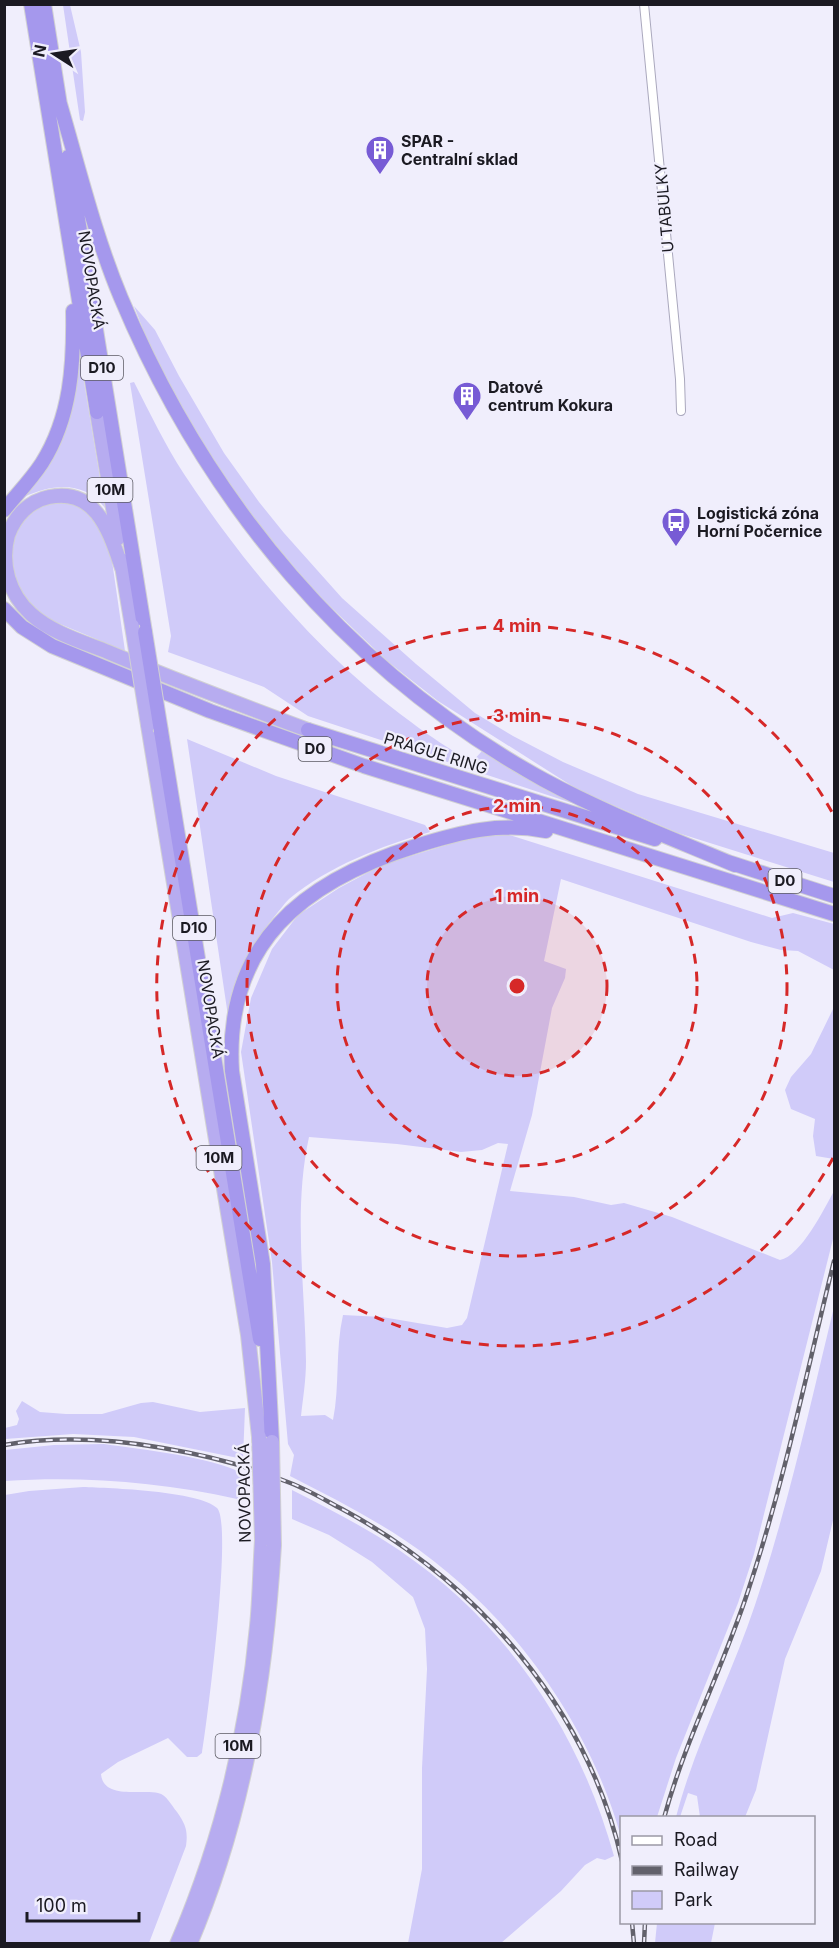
<svg xmlns="http://www.w3.org/2000/svg" width="839" height="1948" font-family="Inter,sans-serif">
<rect width="100%" height="100%" fill="#f0eefc"/>
<path fill="#d0cbf9" fill-rule="evenodd" d="M63,5H70L81,52L85,112L83,121L80,120Z
M134,306L155,330L179,376L224,453L259,502L284,533L342,598L416,664L475,713L513,736L563,762L638,794L834,853V882L678,833L580,791L438,701L387,661L314,591L255,520L191,428L156,363Z
M79,364H81L105,508C84,480 52,484 24,497L75,393Z
M134,382C150,413 165,445 184,474C244,565 322,658 411,722C430,737 451,749 471,763L482,751L581,806L308,716L264,687L168,652L171,636L130,383Z
M45,502L74,503L91,511L110,547L125,651L43,617L27,605L12,583L11,542L21,518Z
M187,739L276,776L425,825L430,832C381,846 329,866 289,899C284,904 279,911 274,917C250,946 237,979 228,1016Z
M500,832L772,918L793,913L834,924V970L798,951L781,950L751,942L561,879L544,961L566,969L565,978L552,1008L532,1115L510,1191L574,1197L611,1205L624,1203L672,1217L780,1260C801,1256 824,1209 834,1191V1235L754,1554L738,1603L676,1758L657,1817L622,1818L621,1837C588,1719 507,1609 406,1541C369,1516 329,1496 290,1476L294,1455L288,1444L272,1262L241,1052L251,998L272,949L298,915L339,888L382,865L456,842ZM309,1137L397,1144L461,1152L482,1150L498,1143L508,1144L467,1318L462,1325L447,1328L382,1317L343,1315C335,1350 340,1386 333,1420L325,1415L301,1416C303,1398 306,1380 306,1361C305,1287 293,1210 309,1137Z
M834,1007V1159L816,1156L813,1136L815,1119L791,1109L785,1090L791,1077L811,1054Z
M834,1307V1516L821,1571L785,1659L756,1790L745,1817H700L697,1796L688,1793L680,1817H676C695,1744 731,1677 755,1605C788,1507 810,1406 834,1307Z
M22,1401L40,1412L66,1414H102L141,1403L153,1402L200,1412L245,1408L243,1459L134,1437L73,1434L5,1439V1428L17,1425L19,1419L16,1411Z
M104,1444C146,1450 207,1456 245,1474L246,1489L237,1499C160,1482 83,1476 5,1481V1450L54,1445Z
M83,1487C110,1488 199,1491 217,1508C233,1523 207,1723 202,1753L197,1757H187L168,1738L118,1762L101,1774C103,1800 143,1789 158,1793C167,1795 171,1805 177,1812C186,1825 188,1831 186,1846L149,1943H5V1495L29,1491Z
M292,1490C329,1509 365,1527 399,1550C508,1624 579,1731 614,1856L605,1860L597,1858L585,1865L561,1891L501,1943H408L422,1869V1768L427,1669L425,1629L413,1597L372,1562L329,1535L292,1519Z
M657,1923H715L711,1943H655Z"/>
<g fill="none" stroke-linecap="round" stroke-linejoin="round">
<g stroke="#aaa8bd" stroke-width="10">
<path id="minor" d="M644,4L680,379L681,411"/>
</g>
<g stroke="#d1d1d3" stroke-width="16">
<path id="trunk" d="M97,412L118,538
M121,560L132,626
M122,568C110,534 97,487 49,497C29,501 15,516 8,535C0,564 9,594 31,614C52,633 83,642 108,652C174,680 241,705 308,730
M148,725L248,1335L259,1437
M177,1944C220,1844 247,1734 257,1626C260,1597 260,1568 262,1540
M190,1944C244,1817 266,1681 274,1545"/>
</g>
<g stroke="#d1d1d3" stroke-width="16">
<path id="motorway" d="M31,4L97,412
M44,4L61,111
M60,104C79,169 95,236 121,298C207,503 348,672 544,780C605,813 671,838 735,865
M68,157L145,632
M4,510C17,494 31,480 42,463C71,417 74,364 73,311
M4,609L22,627L52,646L210,711L364,766L834,914
M308,730L655,839
M161,731L260,1339
M728,862L834,896
M272,1442L263,1264L232,1071C224,943 304,881 416,846C461,832 499,822 546,831"/>
</g>
<use href="#minor" stroke="#fff" stroke-width="8"/>
<use href="#trunk" stroke="#b7acf0" stroke-width="14"/>
<use href="#motorway" stroke="#a598ed" stroke-width="14"/>
<g stroke="#62616b" stroke-width="4.5">
<path id="rail" d="M4,1445C57,1436 111,1439 163,1448C205,1455 245,1465 285,1481C305,1488 323,1499 342,1509C477,1582 588,1708 622,1861
M664,1818C685,1740 723,1668 748,1591C784,1483 807,1371 834,1261
M632,1922L634,1944
M644,1944L645,1922"/>
</g>
<use href="#rail" stroke="#f0eefc" stroke-width="2" stroke-dasharray="7" stroke-linecap="butt"/>
<g stroke="#d1d1d3" stroke-width="16" stroke-linecap="butt">
<path id="trunk-bridge" d="M132,626L148,725
M259,1437L262,1540
M272,1442L274,1545"/>
</g>
<g stroke="#d1d1d3" stroke-width="16" stroke-linecap="butt">
<path id="motorway-bridge" d="M145,632L161,731"/>
</g>
<use href="#trunk-bridge" stroke="#b7acf0" stroke-width="14"/>
<use href="#motorway-bridge" stroke="#a598ed" stroke-width="14"/>
</g>
<circle cx="517" cy="986" r="90" fill="#d62828" fill-opacity=".12"/>
<g fill="none" stroke="#d62828" stroke-width="3" stroke-dasharray="10 8">
<circle cx="517" cy="986" r="90"/>
<circle cx="517" cy="986" r="180"/>
<circle cx="517" cy="986" r="270"/>
<path d="M833 1158A360 360 0 1 1 833 814"/>
</g>
<defs>
<g id="building-pin" transform="scale(1.5)"><path d="M0 17L-7.5 6A9.5 9.5 0 1 1 7.5 6Z" fill="#775bd5" stroke="#f0eefc"/><path d="M-4-6H4V6H1V3H-1V6H-4ZM-2.5-4.3h1.7v1.8h-1.7ZM.8-4.3h1.7v1.8H.8ZM-2.5-1h1.7V.8h-1.7ZM.8-1h1.7V.8H.8Z" fill="#fff"/></g>
<g id="bus-pin" transform="scale(1.5)"><path d="M0 17L-7.5 6A9.5 9.5 0 1 1 7.5 6Z" fill="#775bd5" stroke="#f0eefc"/><path d="M-5-6H5V4H4V6H2V4H-2V6H-4V4H-5ZM-3.5-4V0h7V-4ZM-3.5 1.2v1.5H-2V1.2ZM2 1.2v1.5H3.5V1.2Z" fill="#fff"/></g>
</defs>
<g fill-rule="evenodd">
<use href="#building-pin" x="380" y="150"/>
<use href="#building-pin" x="467" y="396"/>
<use href="#bus-pin" x="676" y="522"/>
</g>
<g text-anchor="middle" stroke-width="4.5" stroke-linejoin="round" paint-order="stroke">
<g fill="#f0eefc" stroke="#5b5a63" stroke-width="1.5">
<rect x="81" y="356" width="42" height="24" rx="4.5"/>
<rect x="87.5" y="478" width="45" height="24" rx="4.5"/>
<rect x="298.5" y="737" width="33" height="24" rx="4.5"/>
<rect x="768.5" y="869" width="33" height="24" rx="4.5"/>
<rect x="173" y="916" width="42" height="24" rx="4.5"/>
<rect x="196.5" y="1146" width="45" height="24" rx="4.5"/>
<rect x="215.5" y="1734" width="45" height="24" rx="4.5"/>
</g>
<g font-size="15" font-weight="bold" fill="#1b1a22">
<text x="102" y="373">D10</text>
<text x="110" y="495">10M</text>
<text x="315" y="754">D0</text>
<text x="785" y="886">D0</text>
<text x="194" y="933">D10</text>
<text x="219" y="1163">10M</text>
<text x="238" y="1751">10M</text>
</g>
<g font-size="16" font-weight="bold" fill="#1b1a22" stroke="#f0eefc" text-anchor="start">
<text x="401" y="147">SPAR -<tspan x="401" dy="18">Centralní sklad</tspan></text>
<text x="488" y="393">Datové<tspan x="488" dy="18">centrum Kokura</tspan></text>
<text x="697" y="519">Logistická zóna<tspan x="697" dy="18">Horní Počernice</tspan></text>
</g>
<g font-size="16" fill="#1b1a22" stroke="#f0eefc">
<text transform="translate(664 208) rotate(-95)" y="6">U TABULKY</text>
<text transform="translate(92 280) rotate(81)" y="6">NOVOPACKÁ</text>
<text transform="translate(436 753) rotate(17)" y="6">PRAGUE RING</text>
<text transform="translate(211 1009) rotate(81)" y="6">NOVOPACKÁ</text>
<text transform="translate(244 1493) rotate(-91)" y="6">NOVOPACKÁ</text>
</g>
</g>
<circle cx="517" cy="986" r="9" fill="#d62828" stroke="#f0eefc" stroke-width="3"/>
<g font-size="18" text-anchor="middle" font-weight="bold" fill="#d62828" stroke="#f0eefc" stroke-width="4.5" stroke-linejoin="round" paint-order="stroke">
<text x="517" y="632">4 min</text>
<text x="517" y="722">3 min</text>
<text x="517" y="812">2 min</text>
<text x="517" y="902">1 min</text>
</g>
<rect width="839" height="1948" fill="none" stroke="#1b1a22" stroke-width="12"/>
<rect x="620" y="1816" width="195" height="108" fill="#f0eefc" stroke="#9b99a5" stroke-width="1.5"/>
<rect x="632" y="1836" width="30" height="9" fill="#ffffff" stroke="#9b99a5" stroke-width="1.5"/>
<text x="674" y="1846" font-size="18" fill="#1b1a22">Road</text>
<rect x="632" y="1866" width="30" height="9" fill="#62616b" stroke="#9b99a5" stroke-width="1.5"/>
<text x="674" y="1876" font-size="18" fill="#1b1a22">Railway</text>
<rect x="632" y="1891" width="30" height="18" fill="#d0cbf9" stroke="#9b99a5" stroke-width="1.5"/>
<text x="674" y="1906" font-size="18" fill="#1b1a22">Park</text>
<g transform="translate(54 54) rotate(282)" stroke="#f0eefc" stroke-width="4.5" paint-order="stroke">
<path d="M0-4.5L10 22L0 15L-10 22Z" fill="#1b1a22"/>
<text y="-9" font-size="16" font-weight="bold" text-anchor="middle" fill="#1b1a22">N</text>
</g>
<path d="M27 1912v9h112v-9" fill="none" stroke="#1b1a22" stroke-width="3"/>
<text x="36" y="1912" font-size="18" fill="#1b1a22" stroke="#f0eefc" stroke-width="4.5" paint-order="stroke">100 m</text>
</svg>
